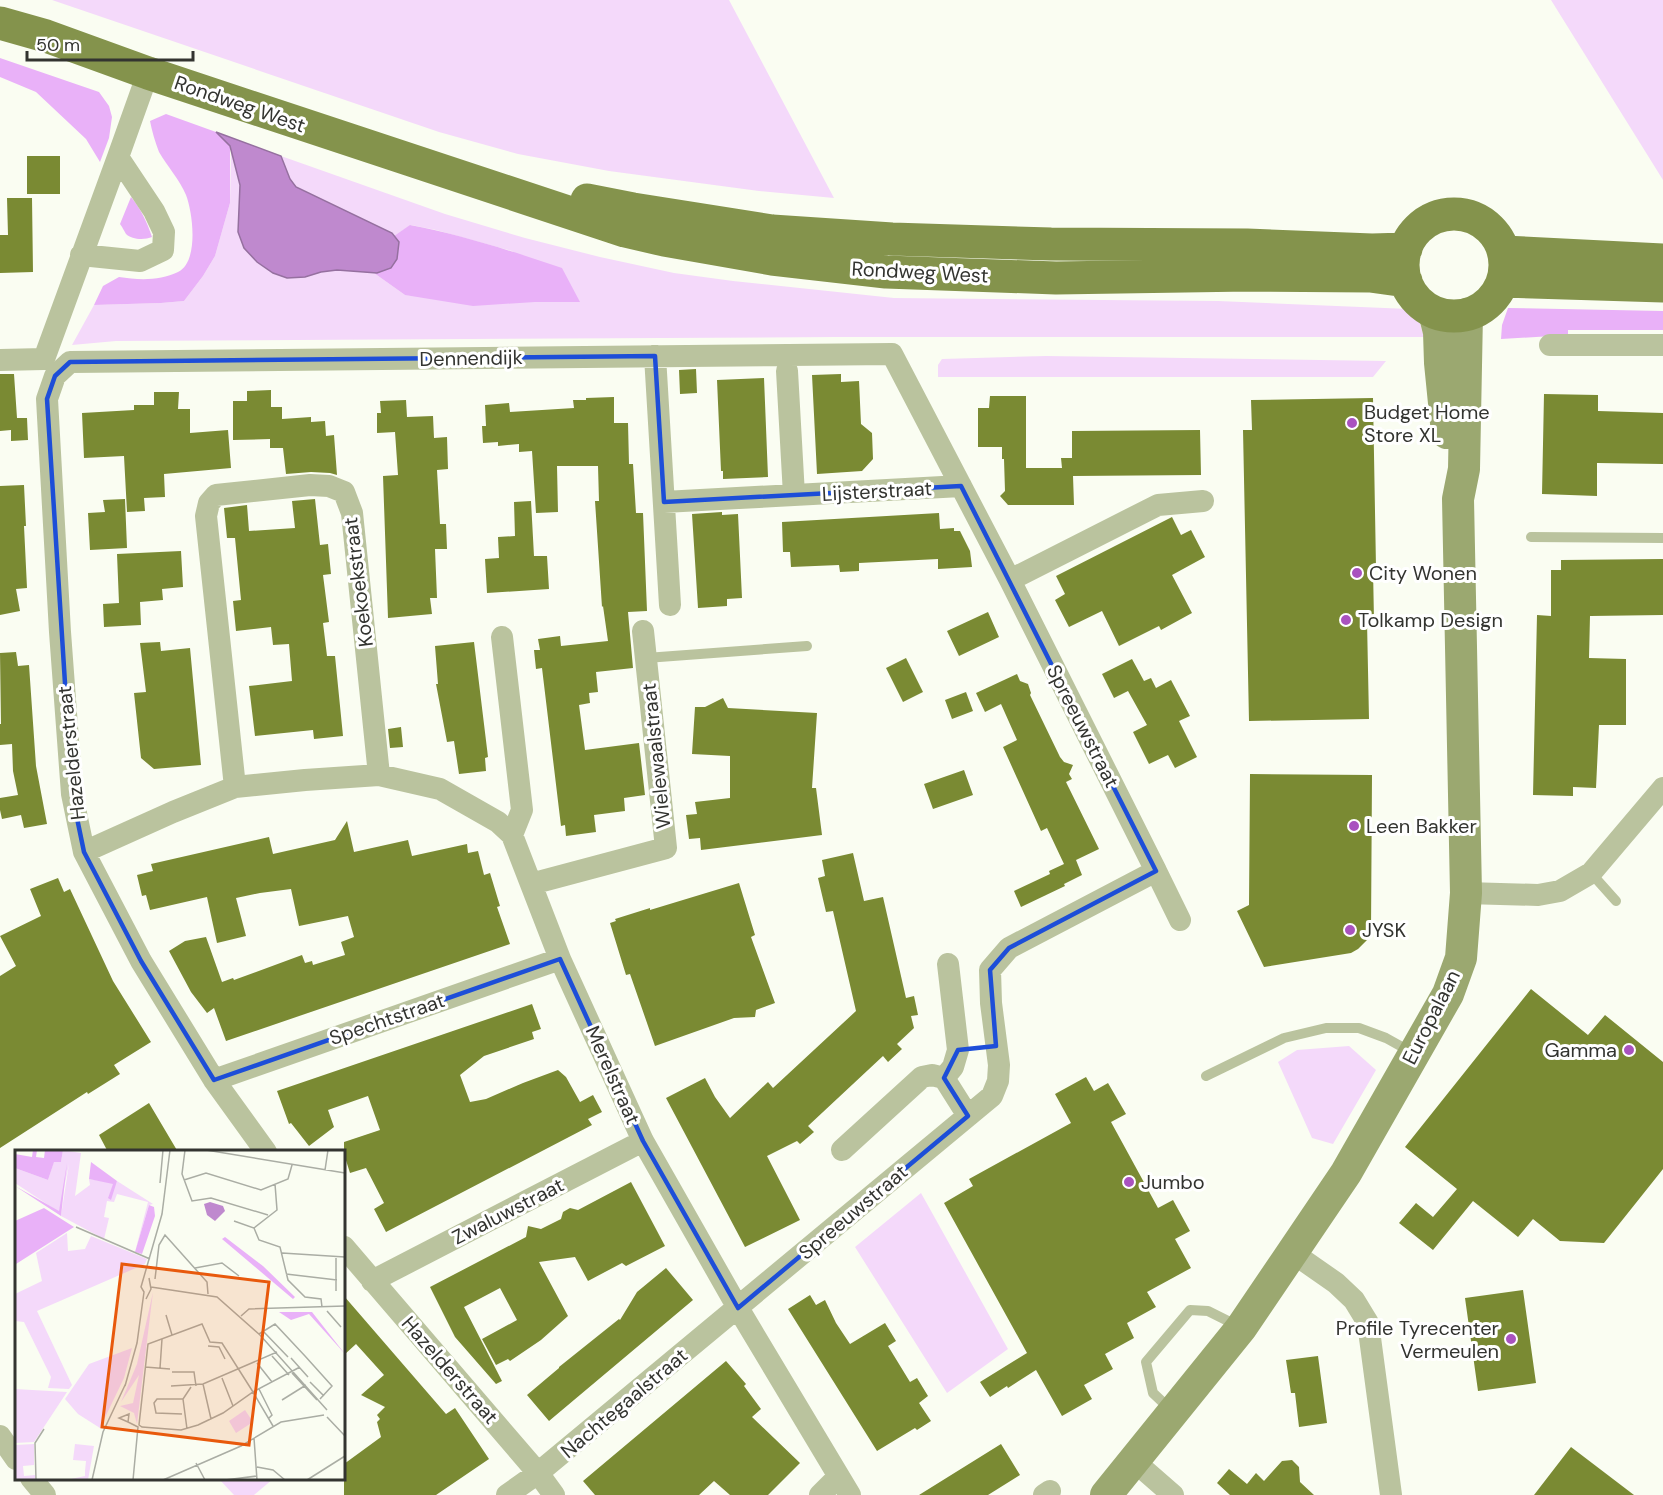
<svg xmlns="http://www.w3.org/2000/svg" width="1663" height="1495" font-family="'DM Sans',sans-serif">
<rect width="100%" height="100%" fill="#fafdf2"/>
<path fill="#f4d9fa" d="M52,0H729L834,198L759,191L609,171L518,154L439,132Z
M1551,0H1663V180Z
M231,151L240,185L238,232L305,277L321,272L337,270L374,273L405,295L535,302H579L512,251L436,230L411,225L394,236L392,233L296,187L290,179L281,156L445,214L525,238L600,257L674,273L733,281L894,298L1218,301L1409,309L1419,320L1424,337H836L116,341L72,345L94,305L161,303L184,301L203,276L215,256L230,203Z
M1046,356L1386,361L1373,377H938V365L942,359Z
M1349,1046L1376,1070L1333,1144L1312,1138L1278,1062L1297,1050Z
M921,1193L1008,1349L947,1393L855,1247Z
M219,1479H273L254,1495H234Z"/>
<path fill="#e9b1f8" d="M0,58L99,92L109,106L112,117L109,138L100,162L86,139L36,92L0,77Z
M166,114L216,132L230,146V203L215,256L203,276L184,301L161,303L94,305L103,286L119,277C138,280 160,281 178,272C199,262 193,213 186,195C180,180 167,166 159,152C155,142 152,131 150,121Z
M131,197C141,209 147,222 152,237C145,240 132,240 126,234C125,232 121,225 120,224Z
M410,225C462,235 512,251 562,268L580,302H535L473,306L405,295L374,273H377L397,259L399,242L394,236Z
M1508,308L1663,311V330H1568V335L1501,339L1502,325Z"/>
<path fill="#bf89ce" stroke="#95709f" stroke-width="1.5" d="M216,132L281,156L290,179L296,187L392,233L399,242L397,259L391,268L377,273L337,270L321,272L305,277L287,278L273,273L257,262L244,248L238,232L240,185L230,146Z"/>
<path fill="#7a8a33" d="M27,156H60V194H27Z
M7,198H32L33,272L0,273V235H8Z
M696,369L697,393L680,394L679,370Z
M0,374H14L17,418H27L28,440L11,441V430L0,431Z
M841,374V382L859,381L861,424L872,433L873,459L862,471L817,474L812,375Z
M764,378L768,477L723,479V471H721L717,380Z
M271,390V407H282V419L311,417V422L325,421L326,436L334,435L337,475L330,473L311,472L286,474L283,448H270V439L233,440V401H247V391Z
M154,392H179L178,409H190V433L228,430L231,468L164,474L165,497L144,498L145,511L127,512L124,456L84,458L82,413L134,410V405H154Z
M1544,394L1598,395V411L1663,413V464L1597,463V496L1542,494Z
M990,396H1026V468H1062L1061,458H1072V431L1200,430L1201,475L1073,476L1074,505H1008L1000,496L1005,491L1004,459H1002V447H978V408H989Z
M614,397V423H628L629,464H633L636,513H643L647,611L628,612L633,668L596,672L598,692L589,693L590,703L579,705L585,750L639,743L645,795L624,798L625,811L594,815L596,832L566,836L565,825L561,826L542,668L536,669L534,650H540L538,639L560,636L561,646L608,641L603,606L602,607L595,501H599L598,466H557L558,512L536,513L532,451L519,452V444L498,446V442L483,443L482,426H486L485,405L509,403L510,412L574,408L573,400H586V398Z
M1373,398L1376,568H1373L1374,621H1367L1369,719L1249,721L1243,430H1252L1251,400Z
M406,400L407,417L433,416L434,438L447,437L448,469L437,470L440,524H446L447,549H435L437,598H430L432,614L388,618L383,476L398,475L395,432L377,433V413H381L380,401Z
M24,485L26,526H24L27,588L16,589L20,611L0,615V486Z
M125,499L127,548L90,550L88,513L105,512L103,500Z
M315,499L320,545L328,544L331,574L323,575L329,622L323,623L327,656H335L343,736L314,739L313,730L255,736L249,686L292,681L289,644L273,645L271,627L236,631L233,601L241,600L235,538H227L224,508L247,505L249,531L295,528L292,501Z
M531,501L534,556H547L549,589L487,593L485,559L499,558L498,537L515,536L514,502Z
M722,512V515L738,514L742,598L727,599V606L698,608L692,514Z
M939,513L940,529L954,528V531H960L970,551L972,567L938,569V559L859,563V571L840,572L839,565L791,567L790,552H783L782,522Z
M1172,517L1181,535L1191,530L1205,557L1172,575L1192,613L1161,630L1159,626L1119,646L1102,611L1069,627L1055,600L1065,594L1056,576Z
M181,551L183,587L162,589L163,600L140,602L141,625L104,627L103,604L119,603L117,554Z
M1663,559V615L1590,616L1589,658L1626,659V725H1599L1596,788L1573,787V796L1533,795L1537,615L1551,616V570H1561V560Z
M988,612L999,637L959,656L947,631Z
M160,642L161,651L190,648L201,765L154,769L141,758L134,693L146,692L140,643Z
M474,642L488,757L485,758L486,771L459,774L454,741L447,742L436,684H438L435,646Z
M16,652L18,666L29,665L36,766L47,824L24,828L21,815L2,819L0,810V798L18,795L13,771L12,744L0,745V724H1L0,653Z
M906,658L923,692L903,702L886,668Z
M1132,659L1144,681L1151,678L1156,688L1171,680L1190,716L1179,721L1197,757L1175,768L1168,755L1149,764L1133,732L1147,725L1128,691L1114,698L1102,674Z
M1017,674L1020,681L1028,684L1031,693L1030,695L1060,757L1064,762L1073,765L1069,774L1072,779L1066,782L1099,849L1076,860L1082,875L1064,884L1065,886L1021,907L1014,891L1050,874L1049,871L1064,864L1047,828L1041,831L1003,747L1017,740L1001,704L985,712L976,693Z
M966,692L973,711L952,719L945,700Z
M723,698L728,708L817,713L812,788H816L822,835L701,850L700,838L689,839L686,815L697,814L695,802L730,798V756L692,754L695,707H705Z
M401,727L403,747L390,748L388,729Z
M964,770L973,795L933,809L924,784Z
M1250,774L1372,775L1371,931L1367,940L1358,949L1351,953L1264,967L1237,911L1249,905Z
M347,821L354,852L408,840L412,856L467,844L468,853L478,851L484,875L490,873L500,906L497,907L510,944L226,1041L214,1008L207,1013L191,992L169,951L185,941L206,937L222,982L233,978L234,980L302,955L305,963L312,961L313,965L345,955L341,942L354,937L348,916L299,926L291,889L260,893L236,898L246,936L217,943L207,897L150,910L146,895L142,896L137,875L153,871L151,864L269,837L273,854L335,840Z
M853,853L864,901L883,897L906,998L914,996L918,1015L911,1016L914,1028L897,1044L902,1049L888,1062L883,1056L808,1126L814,1132L800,1144L797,1141L767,1156L800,1220L745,1247L666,1098L705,1078L715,1097L730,1118L768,1082L773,1088L856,1011L833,911L826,912L818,878L825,876L822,860Z
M58,878L64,892L70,889L113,981L151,1042L114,1065L120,1074L88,1094L87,1092L0,1148V976L16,966L0,936L41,916L30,889Z
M739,883L755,935L751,937L775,1003L756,1010L755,1017L734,1018L655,1046L630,974L626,975L610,923L616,921L615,919L650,908V910Z
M1531,989L1588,1035L1605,1015L1663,1062V1169L1604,1243L1560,1241L1533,1219L1518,1237L1473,1201L1433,1250L1399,1223L1416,1203L1433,1217L1457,1189L1405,1147Z
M532,1004L541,1029L532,1032L534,1039L484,1056L460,1075L470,1102L486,1099L523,1083L558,1070L566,1077L580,1102L593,1095L602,1112L588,1119L592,1125L386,1232L374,1209L384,1203L366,1168L350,1173L344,1154V1142L380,1130L368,1096L328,1110L334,1127L309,1146L291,1123L289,1124L277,1091Z
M1086,1077L1094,1091L1108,1083L1126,1114L1111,1122L1158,1208L1173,1200L1190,1231L1175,1239L1191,1268L1147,1292L1156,1307L1127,1323L1134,1338L1105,1354L1113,1369L1084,1385L1092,1399L1062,1416L1036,1370L1008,1388L1007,1386L990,1397L980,1382L1027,1353L944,1203L973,1186L969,1179L1071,1123L1055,1094Z
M149,1103L178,1152H108L99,1135Z
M631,1182L665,1246L626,1266L622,1263L588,1281L575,1257L539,1262L568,1316L541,1340L510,1361L508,1359L496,1365L482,1339L517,1320L500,1288L464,1307L502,1381L496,1384L455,1337L430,1287L526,1237L528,1226L541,1229L561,1219L563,1212L570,1208L578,1210Z
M666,1268L693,1300L549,1421L527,1395L559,1368V1367L619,1319L620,1320L637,1292Z
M1523,1290L1536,1383L1478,1391L1465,1298Z
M810,1295L816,1305L825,1300L836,1323L850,1344L885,1323L896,1341L888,1346L910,1382L917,1378L928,1396L919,1403L931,1421L917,1430L915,1428L877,1451L788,1309Z
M344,1296L446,1414L455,1408L489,1459L436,1495H344V1464L381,1437L377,1422L380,1419L377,1415L385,1407L361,1395L384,1375L356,1344L344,1355Z
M1318,1356L1327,1423L1299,1427L1295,1393H1291L1286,1360Z
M726,1361L746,1384L744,1386L761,1409L752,1417L800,1463L768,1495H730L714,1481L699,1495H595L583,1481Z
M1001,1444L1020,1475L988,1495H919Z
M1571,1447L1634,1495H1534Z
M1292,1460L1299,1467L1300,1482L1314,1495H1230L1217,1483L1229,1469L1247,1484L1256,1473L1264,1481L1282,1461Z"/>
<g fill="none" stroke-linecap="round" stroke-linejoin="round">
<path stroke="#bac39e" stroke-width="10" d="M1531,537L1663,538
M646,658L807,646
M1591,873L1616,901
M1206,1076L1284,1038L1326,1028H1359L1386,1038L1413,1053
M1171,1410L1153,1393L1146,1362L1190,1310L1208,1311L1238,1326"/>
<path stroke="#bac39e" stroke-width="22" d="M118,157L148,73
M1550,345H1663
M655,356L670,605
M0,360L44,359L118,157L154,211L164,232L163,250L140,261L81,255
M787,371L794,495
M664,502L961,486
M1010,580L1158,505L1203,501
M502,637L522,810L512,835L560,959L643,1141L738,1308L850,1495
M235,787L206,516L209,503L216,495L310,485L329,486L344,492L352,513L379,775
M84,852L173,812L235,787L305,780L379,775L440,789L498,822L512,835
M1156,871L1180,920
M531,884L666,848L643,631
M1466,893L1538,895L1560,891L1591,873L1663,788
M944,1078L968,1116
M214,1080L560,959
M842,1150L922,1077L932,1075L944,1078L953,1067L958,1050L948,964
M266,1152L214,1080L141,961L84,852L72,794L60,632L47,399L55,376L70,362L892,354L1010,580L1156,871L1009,948L990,970L991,1003L999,1065L998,1081L992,1096L538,1473L507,1495
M344,1247L538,1473L554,1495
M1293,1253L1336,1283L1354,1300L1368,1323L1391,1495
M372,1281L643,1141
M0,1436L16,1459
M1134,1461L1173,1495
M31,1478L45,1495
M820,1495L838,1477
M1044,1495L1050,1491"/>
<path stroke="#9ba870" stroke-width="32" d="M1434,312L1439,332L1440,363L1447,433
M1106,1495L1241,1328L1346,1173L1448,994L1461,958L1466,893L1458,499L1464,469L1467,314"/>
<path stroke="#84934c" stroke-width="33" d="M0,23L46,36L148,73L625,231L664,240L772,259L886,272L1056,278L1249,275L1370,276L1406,281
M587,200L633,209L772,231L892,239L1051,244L1247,245L1372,250L1406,249
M1403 265a51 51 0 1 1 102 0a51 51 0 1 1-102 0Z
M1504,252L1663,260
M1503,281L1663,286"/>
</g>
<path fill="none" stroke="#1d4ed8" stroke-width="4.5" stroke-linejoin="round" d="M655,356L664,502L961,486L1156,871L1009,948L990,970L996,1046L958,1050L944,1078L968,1116L738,1308L643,1141L560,959L214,1080L141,961L84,852L72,794L47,399L55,376L70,362Z"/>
<g fill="#a952bf" stroke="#fff" stroke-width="2">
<circle cx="1352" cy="423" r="6"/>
<circle cx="1357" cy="573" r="6"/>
<circle cx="1346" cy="620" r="6"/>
<circle cx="1354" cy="826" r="6"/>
<circle cx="1350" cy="930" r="6"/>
<circle cx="1629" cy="1050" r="6"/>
<circle cx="1129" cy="1182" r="6"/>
<circle cx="1511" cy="1339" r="6"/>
</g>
<g text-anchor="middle" stroke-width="6" stroke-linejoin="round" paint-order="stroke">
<g font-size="20" fill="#333430" stroke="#fff">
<text transform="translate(240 104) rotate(19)" y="7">Rondweg West</text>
<text transform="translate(920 272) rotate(3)" y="7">Rondweg West</text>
<text transform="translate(471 358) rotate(-1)" y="7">Dennendijk</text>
<text transform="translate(877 491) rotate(-3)" y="7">Lijsterstraat</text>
<text transform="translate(358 582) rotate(-97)" y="7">Koekoekstraat</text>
<text transform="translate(1083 726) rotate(63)" y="7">Spreeuwstraat</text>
<text transform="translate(71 753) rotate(-96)" y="7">Hazelderstraat</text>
<text transform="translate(656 756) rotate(-96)" y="7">Wielewaalstraat</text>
<text transform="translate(1431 1017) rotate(-63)" y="7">Europalaan</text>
<text transform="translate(387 1019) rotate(-19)" y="7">Spechtstraat</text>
<text transform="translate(613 1075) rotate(66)" y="7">Merelstraat</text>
<text transform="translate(508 1211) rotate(-27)" y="7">Zwaluwstraat</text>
<text transform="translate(853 1212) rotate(-40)" y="7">Spreeuwstraat</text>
<text transform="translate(450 1370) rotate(49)" y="7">Hazelderstraat</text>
<text transform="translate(624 1403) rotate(-40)" y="7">Nachtegaalstraat</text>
</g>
<g font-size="20" fill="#333430" stroke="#fff" text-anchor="start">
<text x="1364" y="419">Budget Home<tspan x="1364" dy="23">Store XL</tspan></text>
<text x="1369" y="580">City Wonen</text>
<text x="1358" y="627">Tolkamp Design</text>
<text x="1366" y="833">Leen Bakker</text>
<text x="1362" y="937">JYSK</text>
<text x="1617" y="1057" text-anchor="end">Gamma</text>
<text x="1141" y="1189">Jumbo</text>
<text x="1499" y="1335" text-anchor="end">Profile Tyrecenter<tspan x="1499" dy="23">Vermeulen</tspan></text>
</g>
</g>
<g transform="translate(15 1150)">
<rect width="330" height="330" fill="#fafdf2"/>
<path d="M48,0L66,3L60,46L75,35L74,29L99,33L93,48L102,31L138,54L134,55L120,102L133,52L102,44L99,52L92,51L89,67L94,68L89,89L46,66L54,14L44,62L0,33V18L33,30L39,11L46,12ZM52,83L53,101L70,99L76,86L132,109L130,114L22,161L57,235L54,239L33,238L36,227L9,172L0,171V144L27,131L21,103ZM138,142L127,232L122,274L119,263L105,256L118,253L124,225L106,252L122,214ZM117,198L109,228L85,278L63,264L50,249L74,214ZM0,239L52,242L19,292L0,293ZM230,260L238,272L221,283L214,271ZM19,294V315L8,316L9,326L20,325V330H0V295ZM60,294L79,296L73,330L56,329L70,326V321L71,311L58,310Z" fill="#f4d9fa"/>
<path d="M18,0H22L21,7L29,8L30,0H48L46,12H39L33,30L0,18V4L17,7ZM76,12L102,31L96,50L93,48L98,34L74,29ZM52,13L46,66L0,36L44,61ZM134,55L139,57L140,66L127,104L120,102ZM29,58L59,77L1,114L0,71ZM210,87L248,116L280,147L278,149L207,89ZM264,162H297L330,204L294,164L276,170Z" fill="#e9b1f8"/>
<path d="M195,52L208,56L210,61L200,71L192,65L189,54Z" fill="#bf89ce"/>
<path fill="none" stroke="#aaada4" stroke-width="1.5" d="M170,0L167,24L177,51L196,48L253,65M191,0L330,23M310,20L313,0M169,30L191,23L246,40L273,29L277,15M145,33L148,0M219,71L239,78L244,90L265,97L273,130L290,147L306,149L307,157M61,77L135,109M239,78L262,60L260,34M267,103L330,107M180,118L207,113L224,126M271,124L322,130M140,129L144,95L150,85L192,132L193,144M136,137L202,147L245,185L312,260M321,141V108M131,149L136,139L134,128M312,161L326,177M151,165L157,185M226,166L234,159L330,156M248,181L273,207M244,184L260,174L290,206L317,236L305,249M193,196L204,197L210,209M257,206L274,225M276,208L293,227M242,213L257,232M130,217L155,219M145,218L147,189M157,222H179L181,236M277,223L302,250M207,228L218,256M295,232L309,246M188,234L196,269M110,236L122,193L129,142L126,137L147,64L155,0M156,236L188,234L262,202M244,239L257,265L254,268M267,250L291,235M167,264L141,263L139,253L142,249H168M312,267L330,286M113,272L114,264L104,268L113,272L123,277L118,330M258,276L238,242L207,193L195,192L187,174L133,194L124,275L127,277L166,280L183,275L208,263L238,242L285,217M172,279L168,249L176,237M239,288L242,330M181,313L190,330M242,317L258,320L270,330M21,330L20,293L29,279M77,330L88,282L111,233M148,330L226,296L266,272L309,265M210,330L242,326M292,330L330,306"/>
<path fill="#e8590c" fill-opacity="0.15" stroke="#e8590c" stroke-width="3" d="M107,114L254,132L234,295L87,277Z"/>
<rect width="330" height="330" fill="none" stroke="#333430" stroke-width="3"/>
</g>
<path d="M27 51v9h166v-9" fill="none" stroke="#333430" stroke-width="3"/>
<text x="36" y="51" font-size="18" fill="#333430" stroke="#ffffff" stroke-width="4.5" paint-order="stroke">50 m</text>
</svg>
